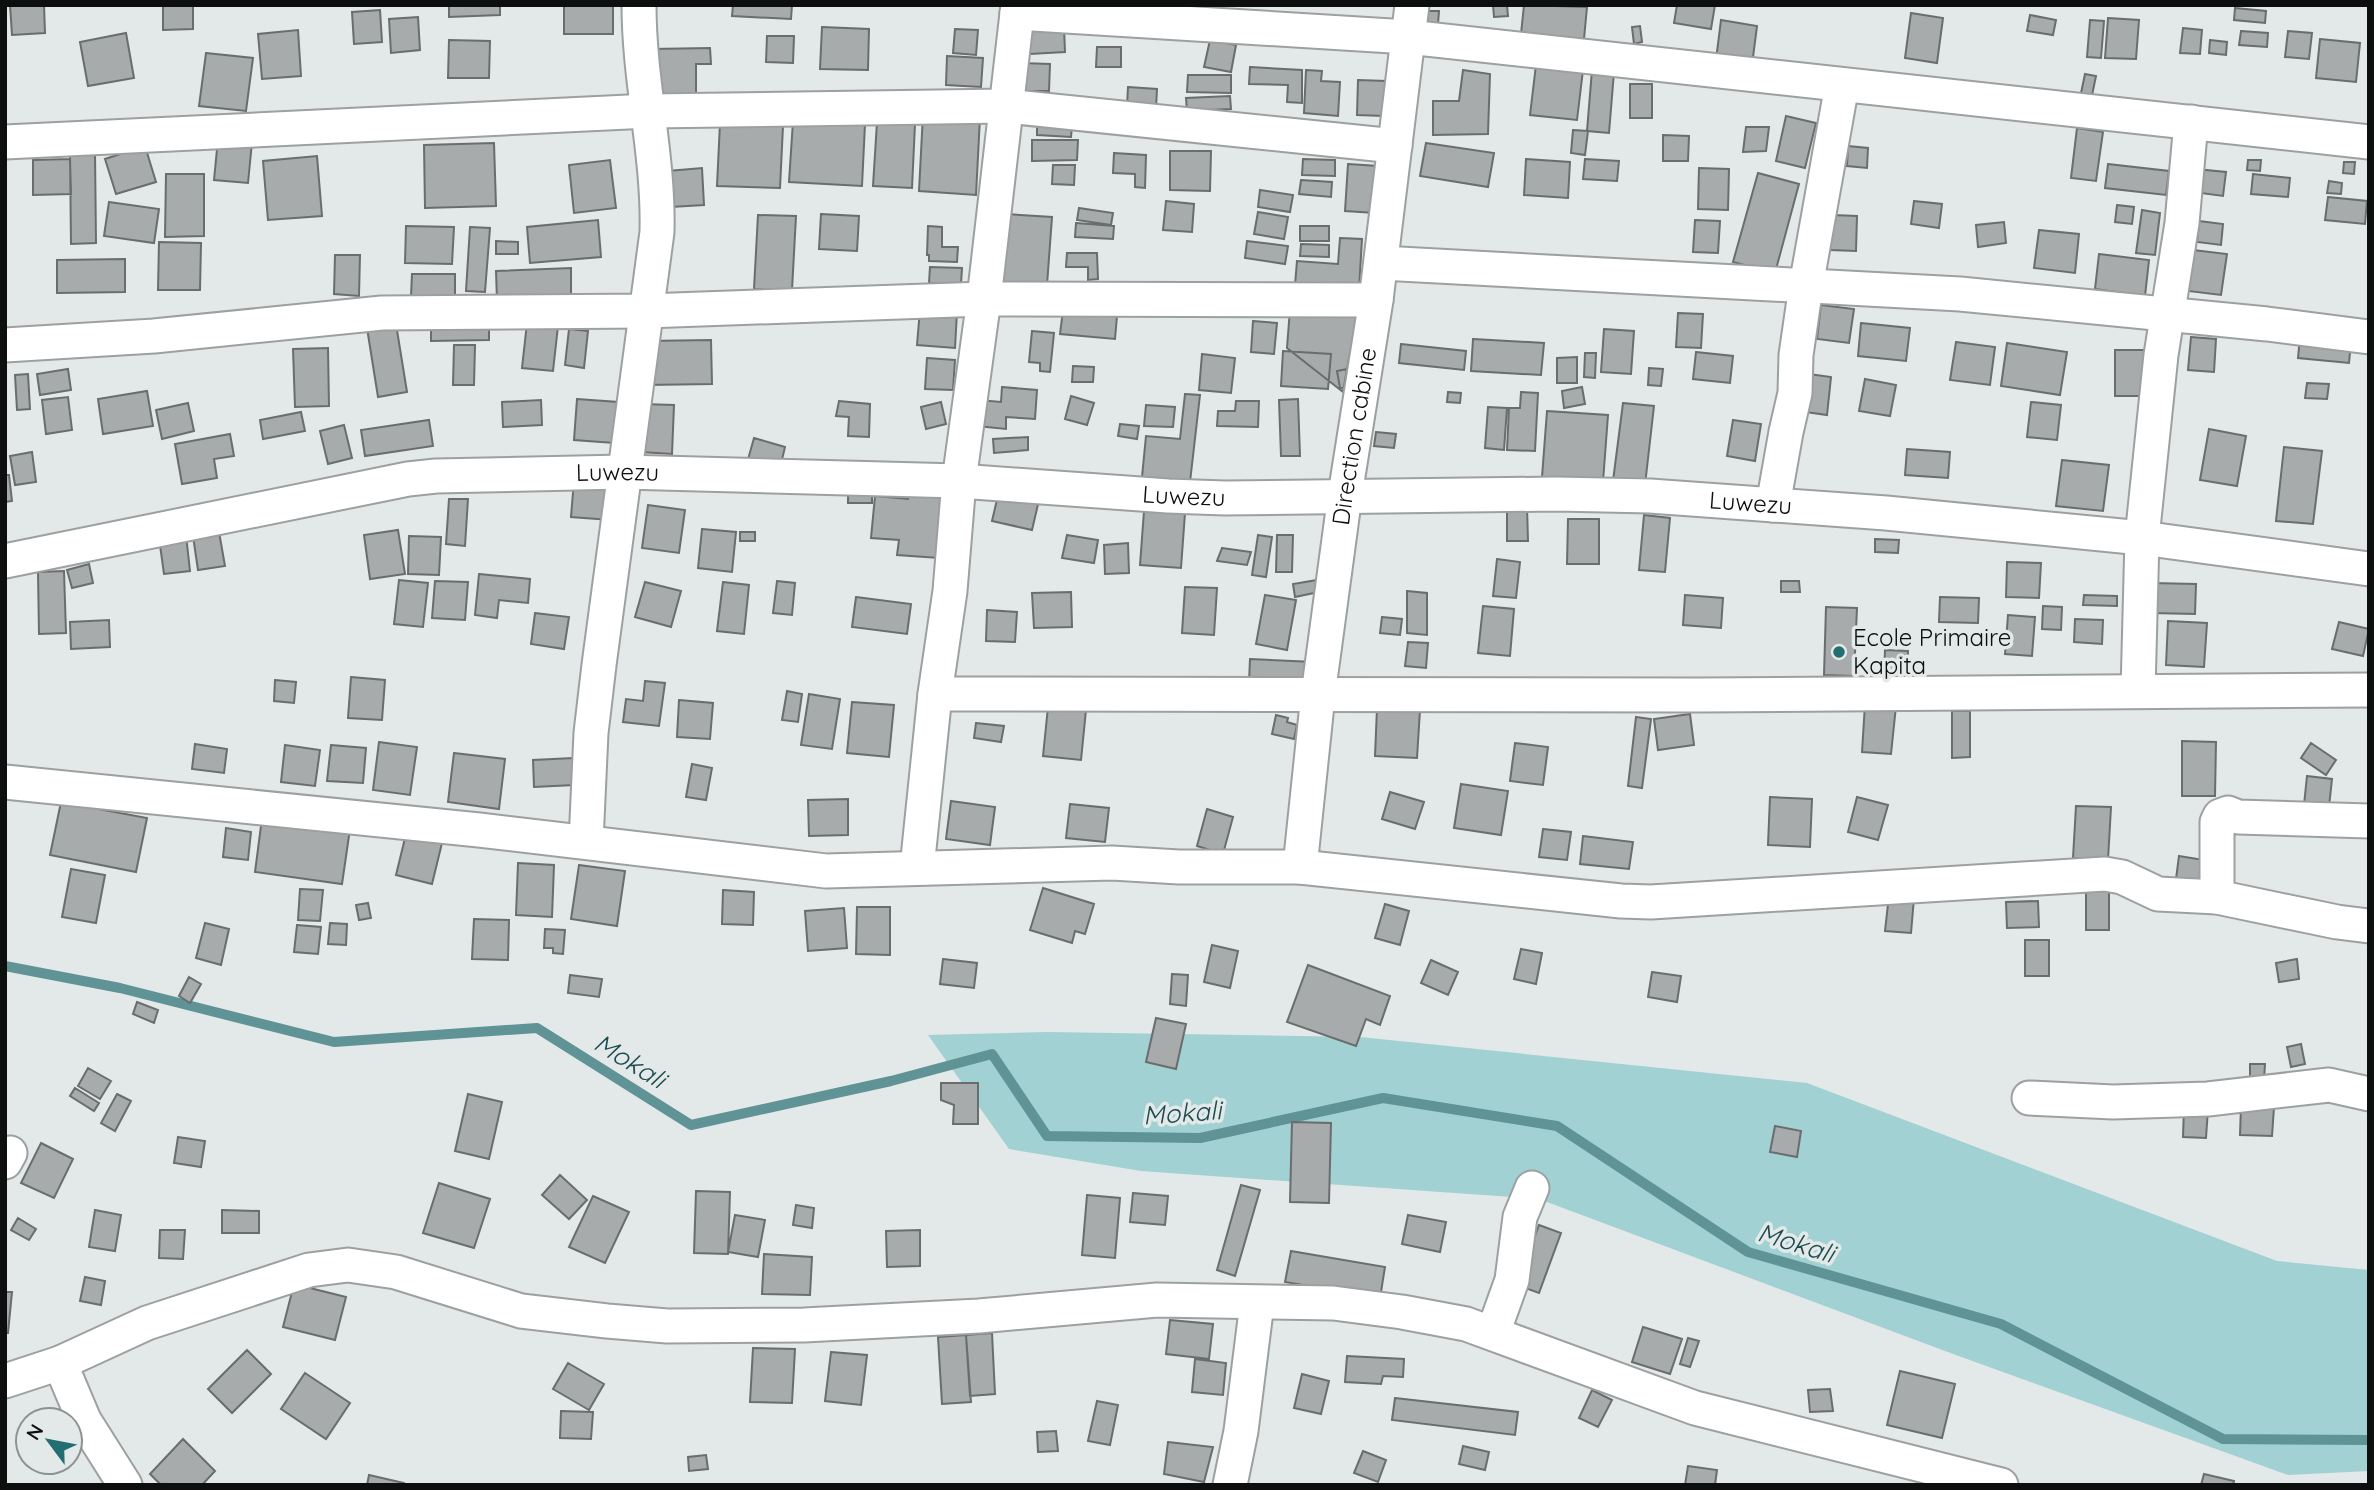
<svg xmlns="http://www.w3.org/2000/svg" width="2374" height="1490" font-family="Quicksand,sans-serif">
<rect width="100%" height="100%" fill="#e3e8e8"/>
<path fill="#a1d1d2" d="M1047,1032L1360,1037L1807,1083L2277,1261L2369,1270V1471L2288,1475L1945,1351L1539,1199L1141,1171L1009,1149L928,1035Z"/>
<g fill="none" stroke-linecap="round" stroke-linejoin="round">
<path stroke="#5f9395" stroke-width="10" d="M5,966L120,988L334,1042L537,1028L691,1125L891,1081L992,1054L1047,1136L1200,1138L1383,1098L1557,1126L1748,1252L2001,1324L2223,1439L2369,1440"/>
</g>
<path fill="#a7abab" stroke="#696d6d" stroke-width="2" d="M10,5H44L45,33L12,35Z
M163,5H193V29L163,30Z
M449,5H500V15L449,17Z
M564,5H613V34H564Z
M733,5H792L791,19L732,16Z
M1493,5H1507L1508,16L1494,17Z
M1524,5L1587,7L1584,39L1521,34Z
M1677,5H1715L1711,29L1674,23Z
M2235,8L2266,11L2265,23L2234,20Z
M380,10L382,42L354,44L352,12Z
M1427,11H1439L1438,24H1428Z
M1911,13L1943,18L1937,63L1905,58Z
M2030,15L2056,20L2053,35L2027,31Z
M418,17L420,50L391,53L389,19Z
M2108,18L2139,20L2136,59L2105,58Z
M1721,20L1757,26L1752,65L1716,60Z
M2090,20L2104,21L2101,58L2087,57Z
M1640,26L1642,42L1634,44L1632,27Z
M822,27L869,29L868,70L820,69Z
M1064,27L1065,52L1030,54L1029,28Z
M2183,28L2202,30L2200,54L2180,53Z
M955,29L978,30L976,55L953,53Z
M298,30L301,76L262,79L258,34Z
M2241,31L2268,33L2267,47L2239,45Z
M2288,31L2312,33L2309,59L2285,57Z
M126,33L134,78L88,86L80,42Z
M767,36H794L793,63L766,62Z
M2320,39L2360,43L2356,82L2316,78Z
M449,40L490,41L489,78H448Z
M1210,40L1236,45L1231,72L1204,67Z
M2210,40L2227,42L2226,55L2209,53Z
M1097,47H1121V67H1096Z
M710,48L711,64H696V97L652,98L651,49Z
M206,53L253,58L246,111L199,106Z
M947,56L983,58L981,87L946,85Z
M1021,63L1050,64L1049,91H1021Z
M1536,65L1583,70L1577,120L1530,115Z
M1250,67L1302,70V103L1287,102L1288,85L1249,84Z
M1306,70L1322,71L1321,81L1340,82L1338,116L1304,113Z
M1463,70L1490,74L1488,134L1433,135V101H1459Z
M1592,70L1614,72L1609,133L1587,131Z
M2085,74L2096,76L2091,100L2080,98Z
M1188,75H1231V93L1187,92Z
M1358,80L1386,81L1384,116L1357,115Z
M1630,84H1652V118H1630Z
M1128,87L1157,89L1156,108L1127,106Z
M1230,96L1231,109L1187,111L1186,98Z
M923,114L980,117L976,195L919,191Z
M1786,116L1816,123L1805,168L1776,161Z
M793,121L865,124L862,186L789,182Z
M877,122L915,124L912,188L873,186Z
M720,123L783,126L780,188L717,186Z
M1037,125L1072,126L1071,137L1037,135Z
M1746,127H1769L1766,151L1743,152Z
M2077,128L2103,132L2096,181L2071,178Z
M1573,130L1588,131L1585,155L1571,153Z
M1663,135L1689,136L1688,161H1663Z
M218,139L252,142L248,183L214,180Z
M1032,140H1078L1077,160L1032,161Z
M494,143L496,206L425,208L424,145Z
M1426,143L1494,153L1488,187L1420,176Z
M145,146L156,182L116,194L105,159Z
M1848,146L1868,148L1867,168L1847,166Z
M1170,151H1211L1210,191L1170,190Z
M95,152L96,243L71,244L70,153Z
M1114,153L1146,155L1145,188L1135,187V174L1113,173Z
M317,156L322,216L268,220L263,161Z
M70,159L71,194L33,195V160Z
M1303,159L1335,160V176L1302,175Z
M1526,159L1570,162L1568,198L1524,195Z
M1585,159L1619,161L1617,181L1583,179Z
M610,160L616,208L574,213L569,165Z
M2248,160H2261L2260,171L2247,170Z
M2344,162H2355L2354,174L2343,173Z
M1348,164L1378,166L1375,213L1345,211Z
M2108,164L2169,171L2166,195L2105,188Z
M1053,165H1075L1074,185L1052,184Z
M702,168L704,205L671,207L668,171Z
M1699,168L1729,169L1728,210L1698,209Z
M2196,169L2226,172L2223,196L2193,192Z
M1758,173L1799,184L1775,273L1733,262Z
M166,174H204V236L165,237Z
M2253,174L2290,178L2288,197L2251,194Z
M1301,180L1332,182L1331,197L1299,194Z
M2329,181L2342,183L2341,194L2327,193Z
M1260,190L1293,195L1290,212L1258,207Z
M2328,197L2367,201L2365,224L2325,220Z
M1166,201L1194,204L1192,232L1163,230Z
M1914,201L1942,204L1939,228L1911,224Z
M109,202L159,209L154,243L104,236Z
M2117,205L2134,207L2132,224L2115,222Z
M1079,208L1113,213L1111,225L1077,220Z
M2142,210L2160,213L2155,255L2136,253Z
M1258,212L1288,217L1284,239L1254,234Z
M821,214L859,216L857,251L819,249Z
M1006,214L1052,217L1047,285L1001,282Z
M758,215L796,216L792,290L754,289Z
M1832,215L1857,216L1856,251L1830,250Z
M598,220L601,257L530,263L527,227Z
M1695,220L1720,221L1718,253L1693,252Z
M2199,221L2223,224L2221,245L2197,242Z
M2004,222L2006,243L1978,247L1976,225Z
M1076,223L1114,226L1113,239L1075,237Z
M406,226L454,227L452,264L405,263Z
M928,226L942,227V247H958L957,262L929,261V255H927Z
M1300,226H1329V241H1300Z
M470,227L490,228L485,292L466,291Z
M2039,230L2079,234L2075,273L2034,268Z
M1340,238L1362,239L1359,289L1295,285L1297,261L1338,264Z
M496,241L518,242V254H496Z
M1247,241L1288,246L1285,264L1245,258Z
M159,242L201,243L200,290H158Z
M1301,244L1329,245V257L1300,256Z
M2193,250L2227,254L2221,295L2188,291Z
M1067,253H1097L1098,279L1088,280V267H1066Z
M2099,254L2149,260L2145,296L2095,289Z
M335,255H360L359,296L334,294Z
M125,259V292L57,293V260Z
M930,267L962,268L961,284L929,283Z
M571,268V299L497,301L496,271Z
M412,274H455V297L411,296Z
M1821,305L1854,309L1849,343L1817,339Z
M920,309L957,312L955,348L917,345Z
M1290,309L1357,314L1343,392L1287,348Z
M1063,310L1117,316L1115,339L1060,334Z
M1678,313L1703,314L1701,348L1676,347Z
M489,316V340L431,341V317Z
M1253,321L1277,323L1274,354L1251,352Z
M527,323L558,326L553,371L522,368Z
M1861,323L1910,328L1906,361L1858,356Z
M396,324L407,392L378,397L367,328Z
M569,329L588,331L584,368L565,365Z
M1604,329L1634,331L1631,374L1601,372Z
M1032,331L1054,333L1050,372L1040,371V363L1029,362Z
M2191,337L2216,339L2214,372L2188,370Z
M2300,337L2351,342L2349,363L2298,358Z
M1473,339L1544,343L1541,375L1471,371Z
M711,340L712,384L646,385V341Z
M1956,342L1995,347L1990,385L1950,380Z
M2007,343L2067,352L2060,395L2001,386Z
M1401,344L1466,351L1464,370L1399,363Z
M454,345H475L474,385H453Z
M328,348L329,406L295,407L293,349Z
M2115,350H2147V396H2115Z
M1283,351L1331,354L1328,389L1281,386Z
M1696,352L1733,356L1730,383L1693,379Z
M1585,353H1596L1595,378L1584,377Z
M1202,354L1235,358L1231,393L1199,390Z
M1577,357V383H1557V358Z
M927,358L955,360L953,390L925,389Z
M1073,366L1094,367L1093,382H1072Z
M1352,368L1355,385L1340,388L1337,371Z
M1649,368L1663,369L1661,386L1648,385Z
M68,369L71,390L40,395L37,374Z
M28,374L30,409L17,410L15,375Z
M1809,374L1831,377L1827,415L1805,412Z
M1865,379L1896,385L1890,416L1859,411Z
M2307,383L2329,384L2327,399L2305,398Z
M1002,387L1037,390L1035,419L1006,417V429L977,426L979,400L1001,402Z
M1582,387L1585,404L1564,408L1562,391Z
M147,391L153,426L103,434L98,399Z
M1448,392L1461,393L1460,403L1447,402Z
M1521,392L1538,393L1535,451L1507,450L1509,408H1520Z
M1185,394L1200,395L1190,482L1142,477L1146,436L1180,439Z
M1071,396L1094,403L1087,425L1065,419Z
M68,397L72,430L46,434L42,400Z
M577,399L618,402L614,443L574,440Z
M1298,399L1300,456H1281L1279,400Z
M541,400L542,425L503,427L502,402Z
M839,401L870,404L869,437L848,436L849,417L836,416Z
M1236,401H1259L1258,427L1217,426L1218,411H1235Z
M941,402L946,424L926,429L921,407Z
M2031,402L2061,405L2057,440L2027,437Z
M188,403L194,431L162,439L156,410Z
M1623,403L1654,406L1645,485L1613,481Z
M642,404L674,405L672,454L640,452Z
M1146,405L1175,407L1173,427L1144,426Z
M1488,407L1507,408L1504,450L1485,448Z
M1547,411L1608,415L1603,482L1542,477Z
M301,412L305,431L263,439L260,420Z
M429,420L433,446L365,456L361,430Z
M1733,420L1761,424L1755,461L1727,456Z
M1120,424L1139,426L1137,439L1118,436Z
M344,425L352,458L328,464L320,431Z
M2209,429L2246,436L2237,486L2200,480Z
M1376,432L1396,434L1394,448L1374,446Z
M230,434L234,456L214,459L217,478L182,484L175,444Z
M1028,437V450L994,453L993,439Z
M754,438L785,447L779,472L747,463Z
M2284,447L2322,451L2313,524L2276,521Z
M1907,449L1950,452L1948,478L1905,475Z
M32,452L36,482L15,485L10,456Z
M2062,460L2109,465L2103,511L2056,506Z
M5,475H9L12,501L5,502Z
M574,480L613,483L610,520L571,517Z
M872,483V503H848V484Z
M909,484L952,488L939,558L897,555L899,540L871,538L875,496L908,499Z
M999,491L1039,500L1032,530L992,521Z
M449,499H468L465,546L446,544Z
M648,505L685,510L679,553L642,548Z
M1507,506H1527L1528,541H1507Z
M1144,511L1185,513L1181,568L1140,565Z
M1644,515L1670,518L1665,572L1639,570Z
M1568,519H1599V564H1567Z
M702,529L736,532L732,572L698,568Z
M398,530L405,574L370,579L364,535Z
M219,532L225,566L198,570L193,536Z
M740,532H755V541H740Z
M186,535L190,571L164,574L159,538Z
M1067,535L1098,540L1094,563L1062,558Z
M1258,535L1272,537L1266,577L1252,575Z
M1277,535H1293L1292,572H1276Z
M409,536L441,537L439,575L408,574Z
M1875,539L1899,540L1898,553L1875,552Z
M1128,543L1129,573L1105,574L1104,545Z
M1222,548L1251,552L1247,565L1217,561Z
M1497,559L1520,562L1516,598L1493,596Z
M2007,562L2041,563L2039,598L2006,597Z
M89,564L93,583L72,588L67,570Z
M64,571L66,633L39,634L38,572Z
M479,574L530,579L528,603L499,600L497,618L475,615Z
M399,580L428,583L423,627L394,624Z
M1317,580L1319,592L1295,597L1293,584Z
M435,581L468,582L465,620L432,618Z
M777,581L795,583L792,615L773,613Z
M1781,581H1799L1800,592H1781Z
M645,582L681,591L671,627L635,617Z
M723,582L749,585L744,634L717,631Z
M2151,583L2196,584L2195,614L2151,613Z
M1185,587L1217,588L1214,635L1182,633Z
M1407,591L1427,593V635L1407,633Z
M1071,592L1072,627L1034,628L1032,593Z
M1265,595L1296,600L1287,650L1256,644Z
M1685,595L1723,598L1721,628L1683,625Z
M2084,595L2117,596V606L2083,605Z
M856,597L911,604L907,634L852,627Z
M1940,597L1979,598L1978,623L1939,622Z
M1483,606L1514,609L1510,656L1478,653Z
M2043,606L2062,607L2061,630L2042,629Z
M1826,607L1857,608L1854,676L1824,675Z
M987,610L1017,612L1015,642L986,641Z
M535,613L569,617L564,649L531,644Z
M2008,615L2035,617L2032,656L2005,654Z
M1382,617L1402,619L1400,635L1380,633Z
M2075,619L2103,620L2102,644L2074,642Z
M109,620L110,647L71,649L70,622Z
M2168,621L2207,623L2204,667L2166,665Z
M2339,622L2369,629L2363,656L2332,649Z
M1408,642L1428,643L1426,668L1405,666Z
M1885,650L1908,651L1907,678L1884,677Z
M1250,659L1314,662L1312,686L1249,682Z
M351,677L385,680L382,720L348,718Z
M275,680L296,682L294,703L274,701Z
M645,681L665,683L659,726L623,722L626,699L643,701Z
M787,691L802,694L798,722L782,720Z
M809,694L840,699L832,749L801,745Z
M679,700L713,703L710,739L677,737Z
M852,702L894,705L889,757L847,753Z
M1865,704L1896,706L1891,754L1862,752Z
M1048,707L1086,710L1081,760L1043,756Z
M1377,708L1420,710L1417,758L1375,756Z
M1952,711H1970V757L1952,758Z
M1690,714L1694,745L1658,750L1654,719Z
M1276,715L1288,718L1287,722L1297,725L1294,739L1272,734Z
M1636,717L1651,719L1642,788L1628,786Z
M976,723L1004,726L1001,742L974,738Z
M2182,741L2216,742L2215,796H2182Z
M379,742L417,747L410,795L373,790Z
M1515,743L1548,747L1543,785L1510,781Z
M2311,743L2336,760L2326,775L2301,758Z
M195,744L227,749L224,773L192,769Z
M285,745L320,750L315,786L281,782Z
M331,745L366,748L363,783L327,781Z
M454,753L505,759L499,809L448,802Z
M573,758L574,785L534,787L533,760Z
M692,764L712,768L706,800L686,797Z
M2307,776L2332,779L2329,807L2304,805Z
M1461,784L1508,791L1501,835L1454,828Z
M1390,792L1424,802L1415,829L1382,819Z
M1770,797L1812,799L1810,847L1768,845Z
M1857,797L1888,805L1878,840L1848,832Z
M848,799V835L809,836L808,800Z
M951,801L995,807L990,845L946,839Z
M61,802L147,818L136,872L50,855Z
M1070,804L1109,808L1105,842L1066,838Z
M2076,806L2111,807L2108,860L2073,858Z
M1207,809L1233,817L1223,854L1197,846Z
M262,818L350,829L342,884L255,872Z
M226,828L251,832L248,860L223,857Z
M1543,829L1571,832L1567,860L1539,857Z
M406,834L442,843L432,884L396,875Z
M1583,836L1633,842L1629,869L1580,864Z
M2179,856L2204,860L2200,882L2176,879Z
M518,863L554,865L552,917L516,915Z
M579,865L625,871L617,926L571,919Z
M71,869L105,875L96,923L62,917Z
M2086,885L2109,886V930H2086Z
M1043,888L1094,904L1085,934L1075,931L1072,943L1030,930Z
M300,889L323,890L320,921L298,920Z
M723,890L754,892L753,925L722,924Z
M1889,895L1914,898L1911,933L1885,931Z
M2038,901L2039,927L2007,928L2006,902Z
M368,903L371,918L359,920L356,905Z
M1385,904L1409,911L1400,945L1375,938Z
M857,907H890V955L856,954Z
M844,908L847,948L808,951L805,911Z
M474,919L509,920L508,960L472,959Z
M205,923L229,929L221,965L196,958Z
M330,923L347,924L346,945L328,944Z
M297,925L321,927L318,954L294,952Z
M545,929L565,930L563,954L553,953V948H544Z
M2025,940H2049V976H2025Z
M1212,945L1238,951L1230,988L1204,982Z
M1521,949L1542,953L1536,984L1514,979Z
M943,959L977,963L974,988L940,984Z
M2297,959L2299,979L2279,982L2276,963Z
M1431,960L1458,972L1448,995L1421,983Z
M1308,965L1390,996L1380,1025L1366,1019L1356,1046L1287,1022Z
M1652,972L1681,976L1677,1002L1648,997Z
M1172,974L1188,975L1186,1006L1170,1004Z
M570,975L602,979L599,997L568,993Z
M189,977L201,984L190,1003L179,996Z
M137,1002L158,1010L154,1023L133,1014Z
M1156,1018L1186,1024L1176,1069L1146,1062Z
M2301,1044L2305,1064L2291,1067L2287,1047Z
M2250,1064H2265L2264,1080L2250,1079Z
M88,1068L111,1081L100,1099L78,1086Z
M941,1083H978V1124H953L954,1105L941,1100Z
M75,1088L99,1103L94,1111L70,1096Z
M117,1094L131,1101L115,1131L101,1123Z
M468,1094L502,1102L489,1159L455,1151Z
M2241,1106L2274,1107L2272,1136L2240,1135Z
M2184,1107L2208,1109L2206,1138L2183,1137Z
M1292,1122L1331,1123L1329,1203L1290,1202Z
M1775,1126L1801,1131L1797,1157L1770,1152Z
M178,1137L205,1141L201,1167L174,1163Z
M41,1143L73,1159L54,1198L21,1183Z
M560,1175L587,1200L569,1219L542,1195Z
M439,1183L490,1199L474,1248L423,1233Z
M1241,1185L1260,1190L1235,1276L1217,1270Z
M696,1191L730,1192L728,1254L694,1253Z
M1133,1193L1168,1196L1165,1225L1130,1222Z
M1087,1195L1120,1198L1115,1258L1082,1255Z
M593,1196L629,1212L605,1263L569,1247Z
M796,1205L814,1208L812,1228L793,1225Z
M95,1210L121,1215L115,1251L89,1247Z
M222,1210L259,1211V1233H222Z
M735,1215L765,1220L758,1257L728,1252Z
M1408,1215L1446,1222L1440,1252L1402,1244Z
M18,1218L36,1229L29,1240L11,1230Z
M1539,1225L1561,1233L1539,1293L1517,1285Z
M160,1230H185L183,1259L159,1258Z
M920,1230V1266L887,1267L886,1231Z
M1291,1251L1385,1267L1380,1298L1285,1282Z
M764,1254L812,1257L810,1295L762,1294Z
M85,1277L105,1281L101,1305L80,1301Z
M294,1284L346,1297L335,1340L283,1327Z
M5,1292H12L8,1333H5Z
M1170,1320L1213,1324L1209,1359L1166,1354Z
M1643,1327L1682,1339L1670,1374L1632,1362Z
M992,1333L995,1394L970,1396L966,1335Z
M966,1335L971,1402L942,1404L938,1337Z
M1688,1338L1699,1341L1690,1367L1680,1364Z
M753,1348L795,1349L792,1403L750,1402Z
M247,1350L271,1374L232,1413L208,1389Z
M831,1352L867,1355L861,1405L825,1401Z
M1347,1356L1404,1359L1403,1377L1383,1376L1381,1384L1345,1382Z
M1195,1359L1226,1363L1223,1395L1192,1392Z
M568,1363L604,1384L589,1410L553,1389Z
M1900,1371L1955,1384L1942,1438L1887,1425Z
M305,1373L350,1403L326,1439L281,1409Z
M1302,1374L1329,1381L1321,1414L1294,1408Z
M1830,1389L1833,1411L1810,1412L1808,1390Z
M1592,1390L1612,1400L1598,1427L1579,1418Z
M1395,1398L1518,1412L1515,1435L1392,1420Z
M1097,1401L1118,1405L1110,1445L1088,1441Z
M561,1411L593,1412L591,1439L560,1438Z
M1056,1431L1058,1451L1038,1452L1037,1432Z
M183,1439L215,1471L202,1485H161L150,1474Z
M1168,1442L1213,1447L1204,1482L1164,1474Z
M1463,1446L1489,1452L1485,1470L1459,1464Z
M1363,1451L1386,1460L1378,1482L1354,1473Z
M706,1455L708,1469L689,1471L688,1457Z
M1688,1466L1717,1470L1715,1485H1685Z
M2204,1474L2234,1481L2233,1485H2201Z
M369,1475L404,1483V1485H367Z"/>
<g fill="none" stroke-linecap="round" stroke-linejoin="round">
<g stroke="#9ca0a0" stroke-width="37">
<g id="minor">
<path d="M1017,13L1408,37L2369,142"/>
<path d="M5,142L649,111L1006,106L1395,146"/>
<path d="M1381,263L1960,294L2267,324L2369,337"/>
<path d="M5,345L154,336L382,313L646,311L984,299L1376,300"/>
<path d="M1773,505L1786,432L1795,393L1796,355L1806,286L1842,85"/>
<path id="s1" d="M5,561L408,479L436,476L623,472L959,481L1168,496L1225,498L1556,494L1650,496L1886,513L2142,538L2369,569"/>
<path d="M2138,691L2142,538L2161,355L2182,223L2191,122"/>
<path d="M935,694L1700,695L2369,690"/>
<path d="M5,782L479,830L826,871L1112,863L1179,867H1300L1621,901L1651,902L2105,874L2122,877L2158,894L2217,897L2337,922L2369,926"/>
<path d="M586,842L591,733L599,665L657,232C659,156 639,82 639,5"/>
<path id="s2" d="M1300,867L1318,695L1345,495L1376,300L1412,5"/>
<path d="M917,868L935,694L950,591L959,481L984,299L1018,5"/>
<path d="M2217,897V822L2220,816L2228,813L2238,817L2369,821"/>
<path d="M2029,1098L2113,1102L2208,1099L2329,1085L2369,1094"/>
<path d="M5,1162L10,1153"/>
<path d="M1493,1333L1512,1280L1520,1217L1532,1188"/>
<path d="M60,1363L84,1420L125,1485"/>
<path d="M5,1381L60,1363L147,1323L309,1270L348,1265L396,1272L521,1311L607,1321L667,1326L804,1325L979,1316L1157,1300L1333,1303L1402,1312L1466,1324L1695,1408L2001,1485"/>
<path d="M1230,1485L1241,1431L1257,1303"/>
</g>
</g>
<use href="#minor" stroke="#fff" stroke-width="33"/>
</g>
<circle fill="#236e71" stroke="#e3e8e8" stroke-width="2.5" cx="1839" cy="652" r="7"/>
<g text-anchor="middle" stroke-width="7" stroke-linejoin="round" paint-order="stroke">
<g font-size="24" fill="#0d0f0f" stroke="#e3e8e8">
<text dy="8" stroke="none"><textPath href="#s2" startOffset="434">Direction cabine</textPath></text>
<text dy="8" stroke="none"><textPath href="#s1" startOffset="621">Luwezu</textPath></text>
<text dy="8" stroke="none"><textPath href="#s1" startOffset="1188">Luwezu</textPath></text>
<text dy="8" stroke="none"><textPath href="#s1" startOffset="1755">Luwezu</textPath></text>
</g>
<g font-size="24" fill="#0d0f0f" stroke="#e3e8e8" text-anchor="start">
<text x="1853" y="646">Ecole Primaire<tspan x="1853" dy="28">Kapita</tspan></text>
</g>
<g font-size="26" font-style="italic" fill="#1b4c4e" stroke="#e3e8e8">
<text transform="translate(630 1061) rotate(32)" y="9">Mokali</text>
<text transform="translate(1182 1113) rotate(-4)" y="9">Mokali</text>
<text transform="translate(1796 1243) rotate(17)" y="9">Mokali</text>
</g>
</g>
<rect width="2374" height="1490" fill="none" stroke="#0d0f0f" stroke-width="14"/>
<g transform="translate(49 1441) rotate(302)"><circle r="33" fill="#e3e8e8" stroke="#8d9191" stroke-width="2"/>
<path d="M0-5L12 26L0 18L-12 26Z" fill="#236e71"/>
<text y="-10" font-size="19" font-weight="bold" text-anchor="middle" fill="#0d0f0f">N</text>
</g>
</svg>
